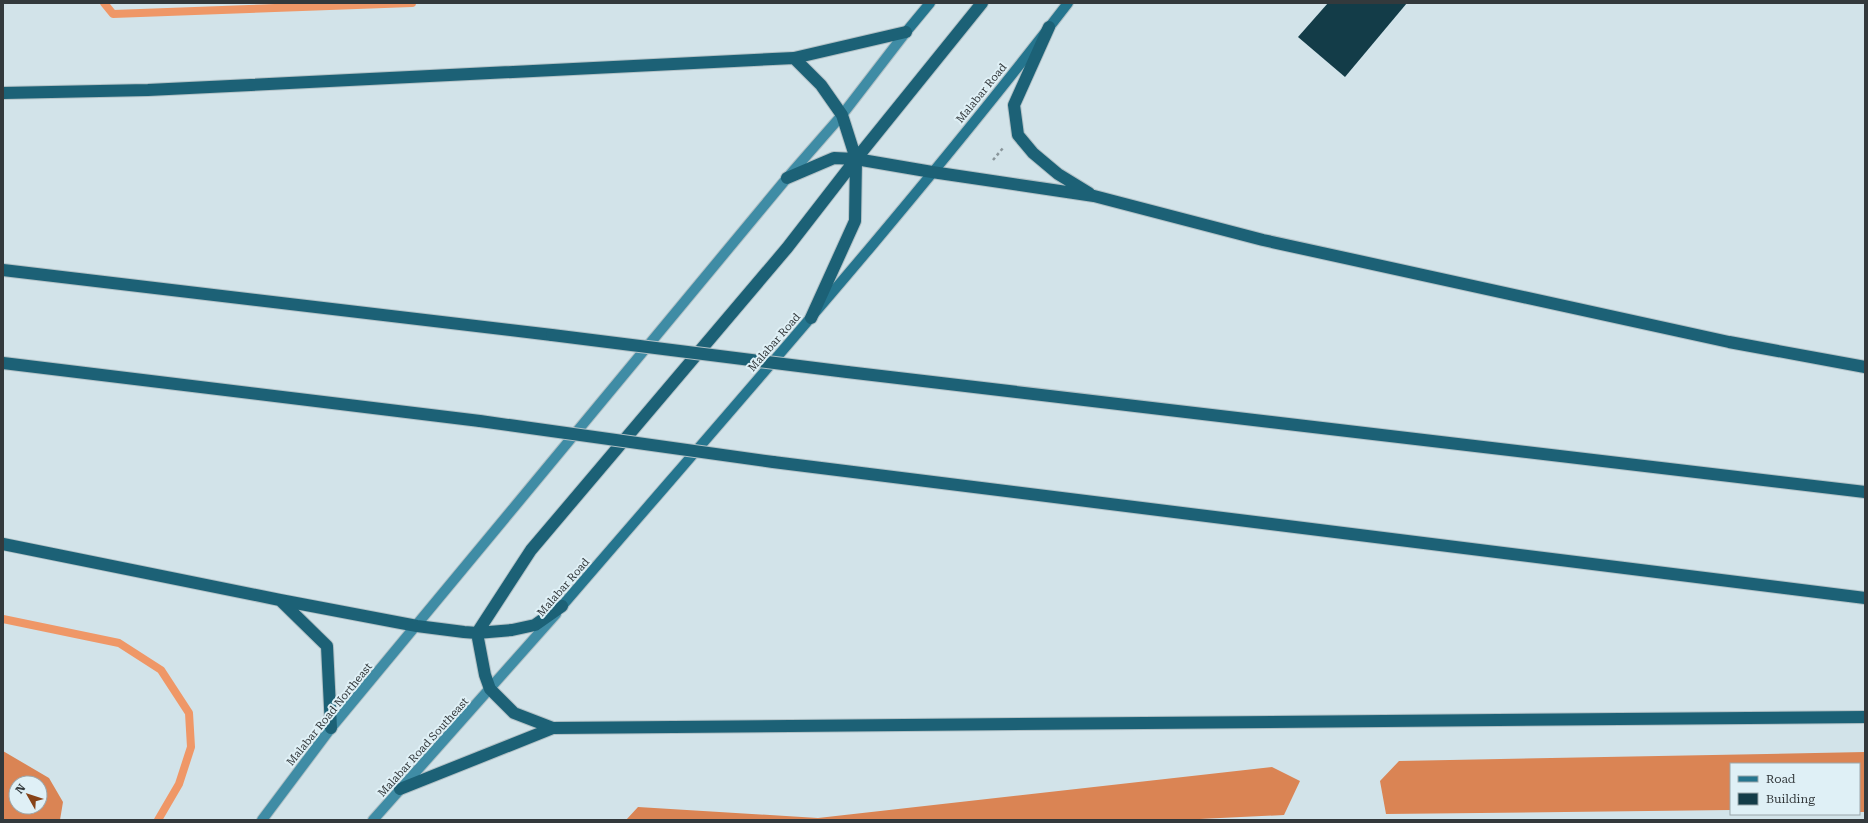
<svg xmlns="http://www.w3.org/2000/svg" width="1868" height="823" font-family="'Roboto Serif',serif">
<rect width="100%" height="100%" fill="#d2e3e9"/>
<path fill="#da8454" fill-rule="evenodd" d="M3,751L49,778L63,802L60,820H3ZM16,783H40V807H16Z
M1865,752V812H1859V764H1731V810L1386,814L1380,781L1399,761Z
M1272,767L1300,781L1284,815L1179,820H626L638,807L818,818Z"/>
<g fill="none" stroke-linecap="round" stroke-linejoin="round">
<path stroke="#ef9767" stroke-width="8" d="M104,3L113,14L412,3
M3,619L119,643L161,670L189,713L191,747L179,784L158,820"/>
</g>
<path fill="#133c48" d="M1328,3H1407L1345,77L1298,37Z"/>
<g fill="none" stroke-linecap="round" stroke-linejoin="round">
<g stroke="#b2c1c6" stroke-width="12">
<path id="secondary" d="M262,820L331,728L787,178L842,115L906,32
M373,820L556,614"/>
</g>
<g stroke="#b2c1c6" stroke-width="12">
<path id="primary" d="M906,32L930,3
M562,606C733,407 908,211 1068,3"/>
</g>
<g stroke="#b2c1c6" stroke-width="14">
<path id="highway" d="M1049,27L1014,105L1018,135L1033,153L1058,174L1089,193
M794,58L821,85L842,115L856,159L855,221L811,318
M3,93L148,90L794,58L906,32
M787,178L834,158L856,159L932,172L1094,196L1263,240L1729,342L1865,367
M3,270L552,335
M3,363L480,421
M847,372L1865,492
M773,462L1865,598
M3,544L280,600L417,626L464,632L477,633L512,630L535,625L562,606
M280,600L327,646L331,728
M553,728L514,713L490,689L485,675L477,633L531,550L787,248L856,159L982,3
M400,789L553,728L1865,717"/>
</g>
<path stroke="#8a969b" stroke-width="2.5" stroke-dasharray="3 3" stroke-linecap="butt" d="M993,160L1003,148"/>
<use href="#secondary" stroke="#3f8ca5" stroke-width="10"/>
<use href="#primary" stroke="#25758e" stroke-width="10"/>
<use href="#highway" stroke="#1c6176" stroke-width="12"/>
<g stroke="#b2c1c6" stroke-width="14" stroke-linecap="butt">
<path id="highway-bridge" d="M552,335L847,372
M480,421L773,462"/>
</g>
<use href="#highway-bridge" stroke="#1c6176" stroke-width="12"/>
</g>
<g text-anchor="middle" stroke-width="4" stroke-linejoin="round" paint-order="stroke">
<g font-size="11" fill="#33393c" stroke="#dff0f6">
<text transform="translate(981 93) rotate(-51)" y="4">Malabar Road</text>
<text transform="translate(774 342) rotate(-49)" y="4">Malabar Road</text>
<text transform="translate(563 587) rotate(-49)" y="4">Malabar Road</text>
<text transform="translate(329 714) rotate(-51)" y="4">Malabar Road Northeast</text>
<text transform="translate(423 747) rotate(-48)" y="4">Malabar Road Southeast</text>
</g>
</g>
<rect width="1868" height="823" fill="none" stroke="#33393c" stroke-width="8"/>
<rect x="1730" y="763" width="130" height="52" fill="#dff0f6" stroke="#9aa7ac"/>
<rect x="1738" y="776" width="20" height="6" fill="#25758e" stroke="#9aa7ac"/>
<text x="1766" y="783" font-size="12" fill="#33393c">Road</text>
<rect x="1738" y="793" width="20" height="12" fill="#133c48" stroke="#9aa7ac"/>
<text x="1766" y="803" font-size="12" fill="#33393c">Building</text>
<g transform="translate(28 795) rotate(309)"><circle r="19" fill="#dff0f6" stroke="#9aa7ac"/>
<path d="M0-3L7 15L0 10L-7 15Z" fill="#874318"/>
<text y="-6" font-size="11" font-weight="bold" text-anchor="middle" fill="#33393c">N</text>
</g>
</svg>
